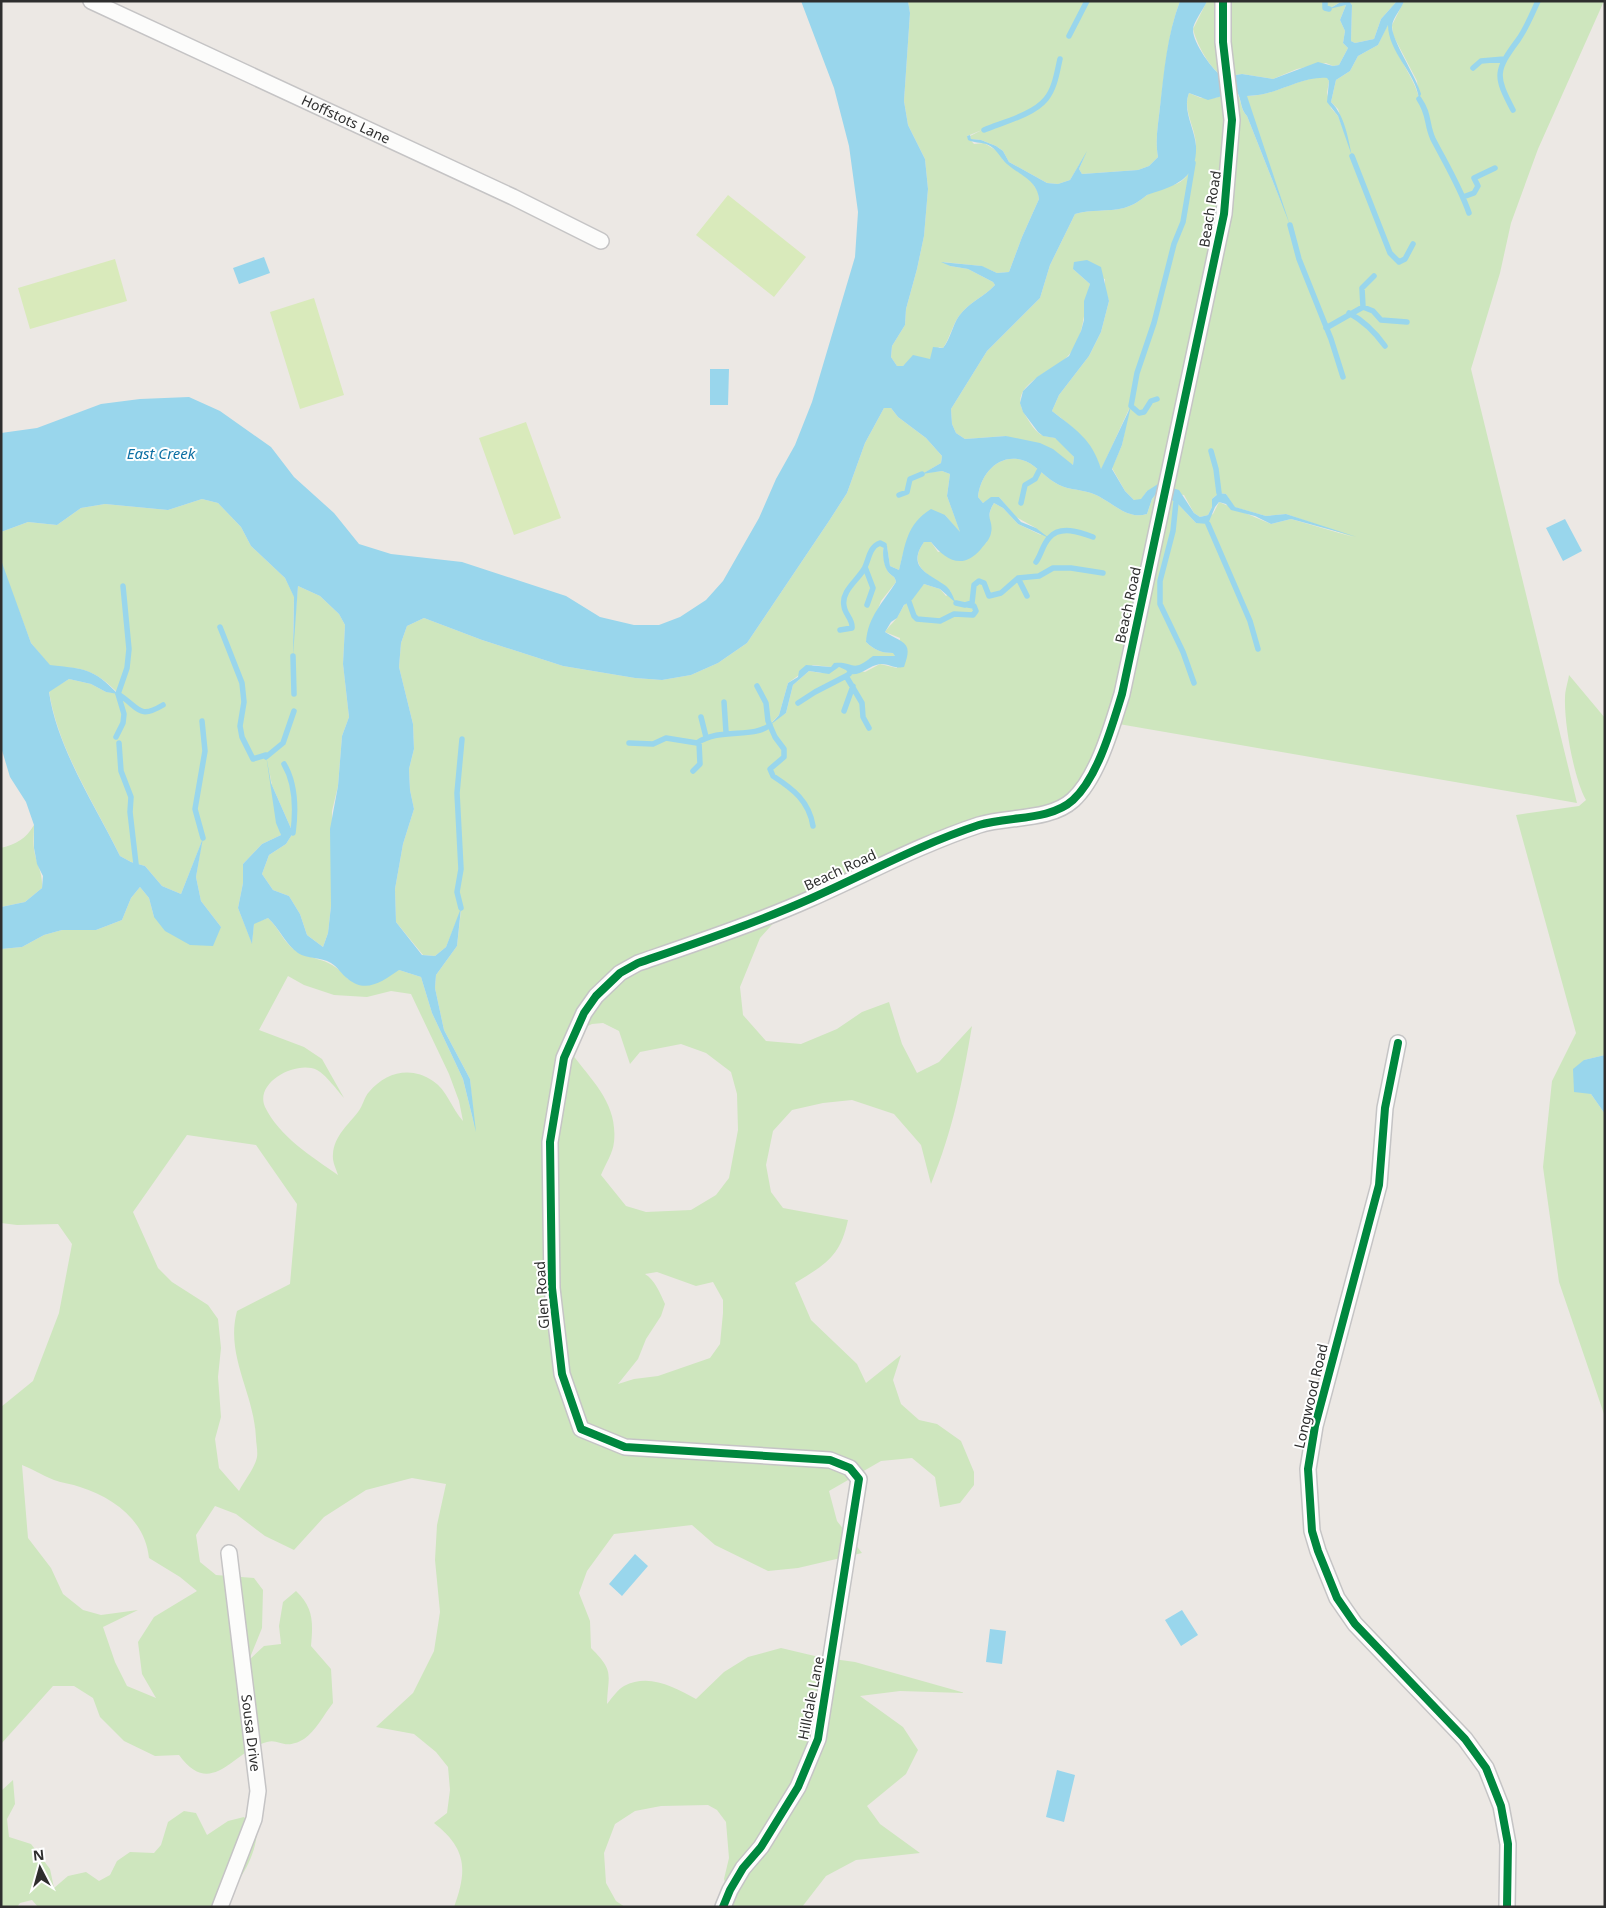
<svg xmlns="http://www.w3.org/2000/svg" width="1606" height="1908" font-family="'Noto Sans',sans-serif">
<rect width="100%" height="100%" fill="#ece8e4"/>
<path fill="#cee6be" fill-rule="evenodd" d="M908,1H1180C1167,35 1165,72 1160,107C1158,125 1155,140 1158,157L1149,166L1138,170L1082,174L1079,169L1085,155L1070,180L1058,184L1047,183L1009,162L1003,151L996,146L981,140L971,139L970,136L982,130L967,136L974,144L984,143L999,152L1003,160L1030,179L1038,192L1039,199L1022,237L1009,272L997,273L981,266L943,262L950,266L968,269L993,282L995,285C984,297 969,302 959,316C952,326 950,338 943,348L939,347L930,359L908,362L903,366H897L891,357L892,346L905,325L906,309L917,269L924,236L928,189L925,159L908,125L904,101L910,13Z
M1207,1H1397L1381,19L1374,39L1355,43L1351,41L1352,5L1349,1L1339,3L1332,7L1346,5L1340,20L1345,31L1343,43L1348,48L1339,65L1333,66L1326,63L1297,69L1273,79L1242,74L1223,77C1209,67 1197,45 1193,29Z
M1404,1H1604L1538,149L1511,223L1500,273L1471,369L1577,803L1113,723L1072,801L991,822L789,906L760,938L740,987L743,1015L766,1041L801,1044L837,1029L862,1012L889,1002L902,1044L917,1073L939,1062L972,1026C962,1084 953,1129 931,1184L921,1145L894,1114L852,1100L823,1103L792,1110L773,1131L766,1165L771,1192L783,1208L848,1220C840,1257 826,1264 795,1283L811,1320L857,1364L866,1383L901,1355L893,1380L901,1404L919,1420L937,1424L961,1441L974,1472V1485L960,1503L940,1507L935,1477L912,1458L881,1461L829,1491L837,1521L862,1553L798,1568L768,1571L715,1545L692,1525L614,1534L587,1571L579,1593L590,1621L591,1648C615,1672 608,1673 607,1704C612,1698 618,1689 624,1686C649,1673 674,1687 696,1699L724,1672L748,1657L781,1648L819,1657L855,1662L965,1693L900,1691L860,1696L903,1727L918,1750L906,1774L867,1806L880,1824L920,1853L856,1860L826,1876L802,1907H732L724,1879L729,1858L726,1822L717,1810L708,1805L661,1806L635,1811L615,1824L604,1853L606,1883L616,1901L625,1907H454C468,1869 466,1848 434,1823L447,1813L450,1790L448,1767L436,1752L414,1734L376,1727L413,1693L434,1651L440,1612L435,1560L437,1525L446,1484L412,1478L366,1490L324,1517L294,1550L265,1536L236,1514L215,1506L196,1535L200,1562L216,1575L254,1578L263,1590L262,1628L249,1660L264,1646L281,1644L279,1626L283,1602L296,1591C314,1608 313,1623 311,1646L331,1669L333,1703C325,1713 315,1732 304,1739C284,1751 279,1738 267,1742C233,1751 212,1800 179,1755L155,1756L124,1741L100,1717L93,1698L74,1686H53L1,1744V1407L33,1381L59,1313L72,1244L58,1224L17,1225L1,1223V949L22,947L44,935L62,930H96L122,920L131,898L140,887L149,898L154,917L221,927L201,901L196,877L202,841L181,894L162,886L145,866L131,862L120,856C95,804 58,750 49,691L69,679L91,684L106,692L118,693C94,669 83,668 50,666L31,643L2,566L1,532L28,522L57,525L81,508L105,504L168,510L202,499L218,503L241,527L251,546L285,578L294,596L293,643L298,586L320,596L339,614L345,625L343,664L349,717L342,736L338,786L332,811L331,906L328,933L323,947L307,935L300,914L289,896L273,890L262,874L269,855L286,844L293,833L271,783L269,769L281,835L262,844L243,864V883L238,908L252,943L254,923L268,918C277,926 282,938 290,946C308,963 327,953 348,979L399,970L421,977L432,1013L463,1079L474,1124L470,1079L444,1030L435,988L436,975L457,946L461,910L446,947L435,956L423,955L396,922L395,889L403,844L414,809L410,790L409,769L414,749L413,724L399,667L401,643L407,626L424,618L482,640L563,666L635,678L662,680L691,675L718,663L747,643L829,521L847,493L865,443L884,408H891L898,417L926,438L942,456L941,463L924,473L942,471L950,474L947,496L961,534L945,515L903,554L899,570L890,566L887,547L884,545C882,553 884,566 889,573C893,577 895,576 896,582L881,601L866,642C874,650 882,653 894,653L895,656L869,659L862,666L831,667L813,665L788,683L779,715L772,722L786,713L793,685L809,671L821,673L839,667L865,672L880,664L897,668L900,638L885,632C889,626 895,621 898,616C904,604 913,592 924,584L940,589L946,596L951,592C936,576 904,570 924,542H931L938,552L986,543C994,525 984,519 994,503L1003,508L1018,524L1041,535L1036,528L1016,517L999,497L983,503L978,497C980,475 998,453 1022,460C1034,463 1044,476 1054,482C1065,490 1079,489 1091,493C1110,499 1126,521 1147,514L1152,499L1156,494L1176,502L1196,523L1213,514L1219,502L1271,524L1291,519L1353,537L1286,514L1266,516L1234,507L1226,494L1219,493L1212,499V507L1208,515L1200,517L1194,513L1184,495L1147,491L1141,500H1134L1125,491L1112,468L1122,445L1129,409L1101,470C1093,443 1074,428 1052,411L1059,395L1089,356L1101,332L1109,301L1105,289V279L1073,269L1090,284C1083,307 1086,337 1068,356C1054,372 1007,384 1024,413C1029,421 1035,433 1044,436C1048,437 1052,437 1055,438C1063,442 1069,451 1074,457L1073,465L1006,436L965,439L956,433L952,424L951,409L987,351L1040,298L1050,265L1075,214C1091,209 1108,212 1124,208C1134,205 1139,201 1147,195C1168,181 1185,192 1193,161C1194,156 1196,150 1196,146C1196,128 1182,110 1189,93L1201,98H1215L1236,91C1242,100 1240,109 1247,116L1283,207L1246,96C1277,96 1300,76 1327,77L1329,81L1327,93L1331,108L1338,116L1349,144L1338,109L1331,102L1336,80L1350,71L1358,56L1378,45L1389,22C1386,45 1414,74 1419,98L1417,81L1393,35L1392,25ZM288,976L304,985L334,995L367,997L391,991L411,994L449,1074L459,1101L463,1121C452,1109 447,1090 433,1081C411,1066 386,1072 369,1092C364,1097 363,1106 358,1112C349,1124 334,1136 333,1154C332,1162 336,1168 338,1175C312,1157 279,1136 265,1107C254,1082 297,1060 317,1070C325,1074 338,1091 344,1098L322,1059L304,1047L259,1030ZM603,1023L619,1031L630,1064L640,1052L681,1044L706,1053L731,1072L737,1094L738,1130L729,1178L716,1195L691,1210L646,1212L626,1206L601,1175C605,1165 613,1153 614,1142C618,1104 593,1082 572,1054L575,1032L592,1024ZM187,1135L256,1145L297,1204L290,1284L237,1311C225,1356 254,1392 256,1438C256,1443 258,1451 257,1457C255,1468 244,1481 239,1491L219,1468L215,1439L221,1417L218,1377L221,1348L218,1319L208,1305L172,1282L158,1268L133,1212ZM657,1272L696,1286L713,1282L723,1300V1313L720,1344L710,1358L658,1376L634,1379L618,1384L638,1359L646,1339L661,1316L665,1304C660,1293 655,1280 645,1274ZM22,1465C33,1469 43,1476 54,1480C62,1483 72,1484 80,1487C114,1498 145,1520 149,1558L180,1577L197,1591L154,1617L138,1642L142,1674L156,1698L127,1686L115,1662L103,1627L138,1610L101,1615L83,1610L63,1594L51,1568L28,1538Z
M1569,675L1605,718V1055L1584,1060L1591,1094L1605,1114V1417L1559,1282L1543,1167L1552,1081L1576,1033L1516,815L1579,806L1586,800C1574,779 1564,723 1565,698C1565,690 1568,682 1569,675Z
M34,825C34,833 33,842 34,849C36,864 43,872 42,888L25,902L1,907V848C16,844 26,839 34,825Z
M13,1780L15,1804L7,1819L9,1837L31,1844L50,1869L54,1888L68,1876L86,1872L99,1881L110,1875L117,1861L130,1852L154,1853L161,1845L168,1822L184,1811L196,1813L207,1835L228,1821L244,1817L257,1834C253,1865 237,1883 218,1907H38L32,1900L20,1903L17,1907H1V1791Z"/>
<path fill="#d9eabb" d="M728,195L806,257L774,297L696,235Z
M115,259L127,301L30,329L18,288Z
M314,298L344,395L300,409L270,312Z
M526,422L561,518L514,535L479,438Z"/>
<path fill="#99d6ec" d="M801,1H908L910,13L904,101L908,125L925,159L928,189L924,236L917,269L906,309L905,325L892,346L891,357L897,366H903L913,355L930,359L933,347L943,348C951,338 952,326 959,316C969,302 984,297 995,285L993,282L968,269L950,266L941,262L982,266L997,273L1009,272L1022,237L1039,199C1037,178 1015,174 1003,160C998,153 994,147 986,144C980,142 974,143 968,140L967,136L984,130L970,135L971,139L981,140L996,146L1003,151L1009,162L1047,183L1058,184L1070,180L1087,151L1079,169L1082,174L1138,170L1149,166L1158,157C1155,140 1158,125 1160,107C1164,72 1167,35 1180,1H1207C1204,9 1193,22 1193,30C1193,43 1213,71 1223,77L1242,74L1273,79L1318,62L1333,66L1339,65L1348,48L1343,43L1345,31L1340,20L1346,5L1329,9L1339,3L1349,1L1352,5L1351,41L1355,43L1374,39L1381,19L1397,1H1404C1401,10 1393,17 1392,26C1391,39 1417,78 1421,94L1419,99C1416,73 1388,52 1388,25L1378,45L1358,56L1350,71L1336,80L1331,102C1345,116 1348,138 1352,156L1338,116L1327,102L1329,81L1327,78C1300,76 1277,96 1247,96L1290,225L1247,116C1240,109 1242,100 1237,92L1208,100L1189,93C1182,110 1195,129 1196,146C1197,172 1184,182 1162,190C1157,192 1151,193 1147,195C1139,201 1134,205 1124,208C1108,212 1091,209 1075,214L1050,265L1040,298L987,351L951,409L952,424L956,433L965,439L1006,436L1040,443L1053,449L1073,465L1074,457L1055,438L1043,436L1038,432L1023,412L1020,403L1023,391L1037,377L1069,356L1081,331L1084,320V301L1090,284L1073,269L1074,262L1087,260L1101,267L1109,301L1101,332L1089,356L1059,395L1052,411C1076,430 1092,439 1101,469L1131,406L1122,445L1112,469L1125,491L1134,500L1141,499L1147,491L1158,484L1179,490L1194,513L1200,517L1208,515L1212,507V499L1219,493L1226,494L1235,507L1266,516L1286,514L1357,537L1291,519L1271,524L1255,516L1231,510L1226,504L1219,502L1215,507L1208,524L1196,523L1176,502L1156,494L1152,499L1147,514C1126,521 1110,499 1091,493C1079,489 1065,490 1054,482C1044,476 1034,463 1022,460C998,453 980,475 978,497L983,503L991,497H999L1021,522L1036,528L1049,538L1018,524L1003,508L994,503C984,519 994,520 991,533C990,539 985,544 981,549C963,570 946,561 931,542H924C906,568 929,573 946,586C951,590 953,597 956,603L940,589L924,584L912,600L904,605L897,618L891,622L885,632C905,644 913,642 904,667C895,669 887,663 880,664C868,666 862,676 849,674L846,670L839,667L829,674L809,671L793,685L786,713L770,725L779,715L788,683L798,677L799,671L806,665L831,667L834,663C856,661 850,674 873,656H895L893,653C882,653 874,650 866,642C868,616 883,603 896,582C895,576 893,577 889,573C883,566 882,553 884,545L887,546L890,566L899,570C906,543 906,525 931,509L945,515L960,532L947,496L950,474L942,471L922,474L941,463L942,456L926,438L898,417L891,408H884L865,443L847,493L829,521L747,643L718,663L691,675L662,680L635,678L563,666L482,640L424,618L407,626L401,643L399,667L413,724L414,749L409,769L410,790L414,809L403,844L395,889L396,922L422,955L435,956L446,947L461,908L457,946L436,975L435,988L444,1030L470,1079L476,1132L463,1079L432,1013L421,977L399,970C383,981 366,994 348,979C341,974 338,967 331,963C321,957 307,959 298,953C286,945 279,928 268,918L254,924L252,944L238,908L243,883V864L262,844L281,835L276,823L266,755L271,783L293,833L286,844L269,855L262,874L273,890L289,896L300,914L307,935L323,947L328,933L331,906L330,829L338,786L342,736L349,717L343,664L345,625L339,614L320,596L298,586L293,656L294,597L285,578L251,546L241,527L218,503L202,499L168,510L105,504L81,508L57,525L28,522L1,532V433L37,428L101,404L140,399L189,397L220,411L271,447L294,477L334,513L359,544L391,554L462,562L566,596L600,617L634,625H659L680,617L706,600L723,581L759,518L776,479L795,445L812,402L855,257L858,212L849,146L834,88Z
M264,257L270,273L239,284L233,268Z
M710,369H729L728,405H710Z
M1565,519L1582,551L1563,561L1546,528Z
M1,560L31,643L50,665C85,669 93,668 118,694L106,692L91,684L69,679L49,692C57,748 95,805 120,856L131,862L145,866L162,886L181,894L203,838L196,877L201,901L221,927L213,946L190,945L165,931L154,917L149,898L140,887L131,898L122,920L96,930H62L44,935L22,947L1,949V907L25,902L42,888L43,876L37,864L34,848V825L26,802L10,777L1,747Z
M1605,1055V1114L1591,1094L1574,1092L1573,1069L1584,1060Z
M635,1554L648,1566L622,1596L609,1584Z
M1182,1610L1198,1635L1181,1646L1165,1620Z
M990,1629L1006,1631L1002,1664L986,1662Z
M1057,1770L1075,1775L1064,1822L1046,1817Z"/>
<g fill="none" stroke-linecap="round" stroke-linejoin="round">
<path stroke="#99d6ec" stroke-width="5.5" d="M1325,1V8L1329,9
M1069,36L1087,1
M1473,68L1481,61L1504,59
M1419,99C1430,115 1426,124 1433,139C1446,164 1460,187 1469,213
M1513,110C1495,76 1495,71 1518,40C1526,29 1532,14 1538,1
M984,130C1003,122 1033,115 1046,99C1055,88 1057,72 1060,59
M1352,156L1390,253L1399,262L1405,259L1413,244
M1463,197L1474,193L1478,186L1474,178L1495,168
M1290,225L1299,259L1331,339L1343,377
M1363,307L1373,311L1381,320L1407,322
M1349,313C1364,321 1375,332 1385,346
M1326,328L1363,307L1362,288L1374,276
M1157,399L1151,401L1144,412L1139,413L1131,406L1137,373L1154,323L1174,244L1183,222L1193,163
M1211,451L1216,469L1219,493
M899,495L907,492L910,479L922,474
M1176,502L1173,531L1160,581V604L1183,652L1194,683
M1021,503L1025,485L1035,479L1039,471
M1208,524L1250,621L1258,649
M1036,562C1041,555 1043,544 1049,538C1060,525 1080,532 1093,537
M865,567L873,588L867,605
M1018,578L1027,596
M909,602L914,616L917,619L940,621L954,614L973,615L976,611L974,606L968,605
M956,603L965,605L972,603L974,585L979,581L984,583L989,596L1001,593L1018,578L1039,576L1053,568H1071L1103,573
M220,627L242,683L244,702L240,726L242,737L253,759L266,755
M840,630L852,628C853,619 845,615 844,606C841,591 857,581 864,569C869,560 869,547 880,543L884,545
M293,656L294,694
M849,674L846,676L862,703L863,717L869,728
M757,686L766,703L768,721L775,737L784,749V757L770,769L773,776C793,789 809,801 813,826
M118,694C139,707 138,720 163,705
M724,702L726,732
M798,703L815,692L846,676
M844,711L853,686
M701,717L706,737
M202,721L205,751L195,809L203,838
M116,737L123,723L124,714L118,694L127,668L129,649L123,586
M119,743L121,771L131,797L130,812L136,864
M629,743L653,744L666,738L697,743C720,727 753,739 770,725
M266,757L283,743L294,711
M284,764C296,784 296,810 293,833
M693,771L700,764L699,742
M461,908L457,892L461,869L457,793L462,739"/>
<g stroke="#c5c4c5" stroke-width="18">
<g id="minor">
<path id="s1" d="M91,1L513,197L601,241"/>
<path d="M1398,1043L1385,1108L1379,1185L1315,1426L1308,1469L1312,1531L1318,1551L1337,1598L1355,1624L1465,1739L1486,1768L1501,1806L1508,1844L1507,1907"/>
<path d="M220,1907L254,1819L258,1791L229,1553"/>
<path d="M723,1907L730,1890L743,1868L761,1847L798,1787L818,1739L859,1479L850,1468L830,1460L625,1447L581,1429L562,1374L552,1288L550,1142L564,1058L584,1013L596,996L620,973L638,963C696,943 756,923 812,898C868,873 921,844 979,825C1008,816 1050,821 1073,800C1098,777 1112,726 1122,694L1224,214L1232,120L1223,42V1"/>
</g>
</g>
<use href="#minor" stroke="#fcfcfb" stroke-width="15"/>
<g stroke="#fff" stroke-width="11">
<path id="cycleway" d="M1398,1043L1385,1108L1379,1185L1315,1426L1308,1469L1312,1531L1318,1551L1337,1598L1355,1624L1465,1739L1486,1768L1501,1806L1508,1844L1507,1907
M723,1907L730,1890L743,1868L761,1847L798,1787L818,1739L859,1479L850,1468L830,1460L625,1447L581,1429L562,1374L552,1288L550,1142L564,1058L584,1013L596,996L620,973L638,963C696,943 756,923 812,898C868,873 921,844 979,825C1008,816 1050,821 1073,800C1098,777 1112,726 1122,694L1224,214L1232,120L1223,42V1"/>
</g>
<use href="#cycleway" stroke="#00873e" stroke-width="8"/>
</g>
<g text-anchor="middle" stroke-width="4" stroke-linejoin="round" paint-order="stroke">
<g font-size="14" fill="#2e2e2e" stroke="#fff">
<text dy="5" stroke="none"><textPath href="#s1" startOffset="281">Hoffstots Lane</textPath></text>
<text transform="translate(1210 209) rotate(-81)" y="5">Beach Road</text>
<text transform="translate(1128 605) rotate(-78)" y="5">Beach Road</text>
<text transform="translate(840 870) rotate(-25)" y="5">Beach Road</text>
<text transform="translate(542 1295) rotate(-94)" y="5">Glen Road</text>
<text transform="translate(1311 1396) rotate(-77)" y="5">Longwood Road</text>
<text transform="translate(811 1698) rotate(-79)" y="5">Hilldale Lane</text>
<text transform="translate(251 1733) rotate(83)" y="5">Sousa Drive</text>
</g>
<g font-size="15" font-style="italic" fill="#0d6fa3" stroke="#fff">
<text x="161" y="459">East Creek</text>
</g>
</g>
<rect width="1606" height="1908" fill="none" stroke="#2e2e2e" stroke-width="5"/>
<g transform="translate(40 1868) rotate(354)" stroke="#ffffff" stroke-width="4" paint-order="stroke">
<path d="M0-4L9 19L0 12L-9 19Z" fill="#2e2e2e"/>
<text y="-8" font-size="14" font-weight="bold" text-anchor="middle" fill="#2e2e2e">N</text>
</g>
</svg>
